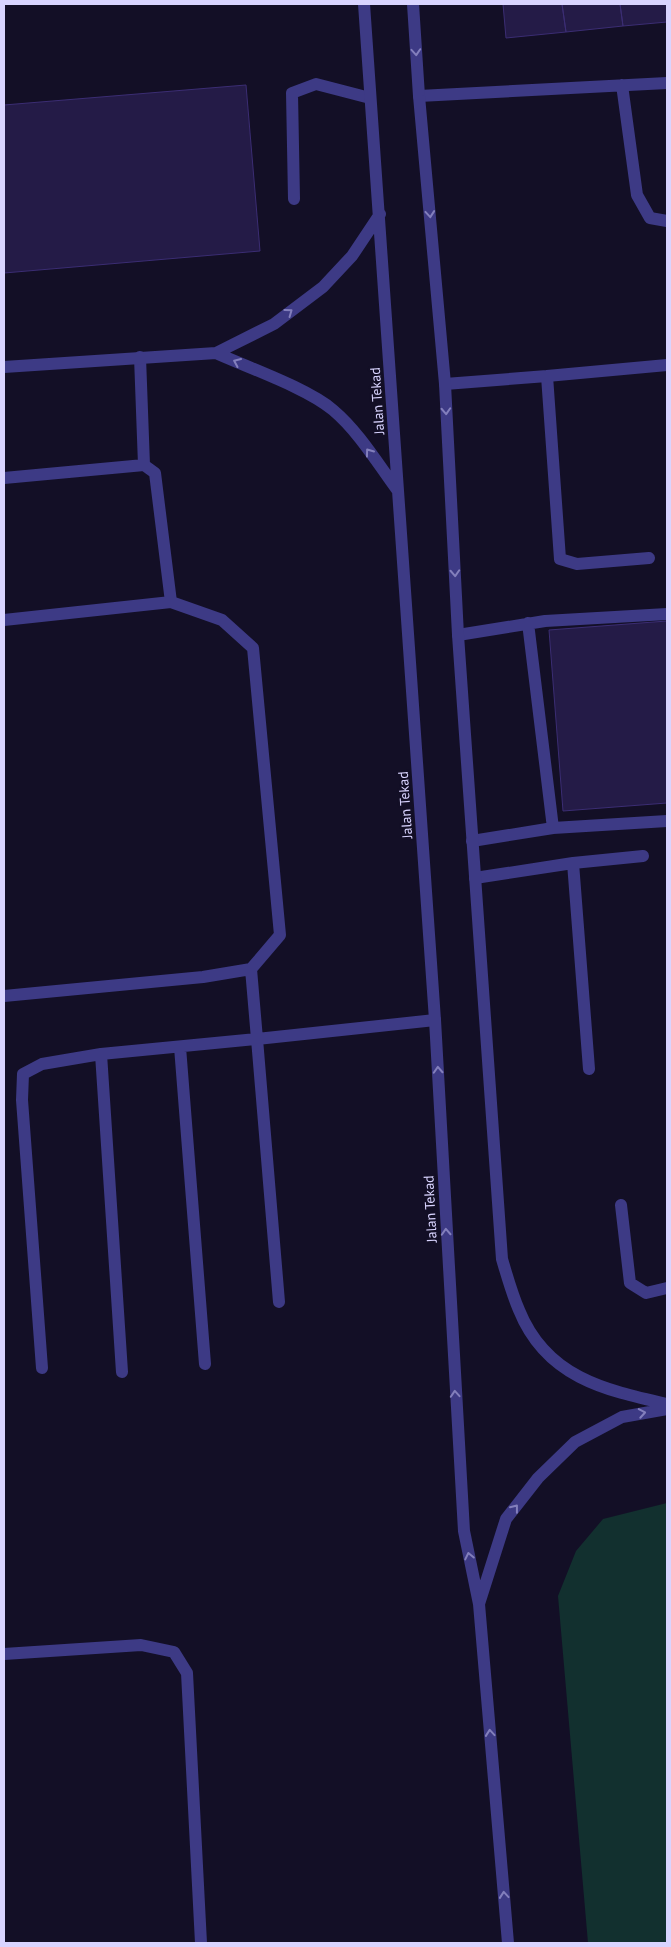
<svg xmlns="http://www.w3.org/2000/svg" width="671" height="1947" font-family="'PT Sans',sans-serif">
<rect width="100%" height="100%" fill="#130f26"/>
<path fill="#12302f" d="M667,1503V1943H588L558,1596L576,1551L603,1519Z"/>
<path fill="#241b47" stroke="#3b2d73" d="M503,4H562L566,32L506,38Z
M562,4H620L623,26L566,32Z
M620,4H667V22L623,26Z
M246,85L260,251L4,273V105Z
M667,621V803L563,811L549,630Z"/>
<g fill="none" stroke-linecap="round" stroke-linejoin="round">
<path stroke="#3d3a85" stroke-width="12" d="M622,85L637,195L650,218L667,221
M419,96L667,83
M294,199L292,93L316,84L370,98
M140,357L144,465
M445,384L547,376
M4,478L144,465L155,473L171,602
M649,558L577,564L560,559L547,376L667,365
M4,620L171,602L222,620L253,648L280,935L251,969L257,1039L435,1020
M528,623L553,828
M458,635L545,621L667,614
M472,841L553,828L667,821
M573,863L589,1069
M475,878L573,863L643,856
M4,996L203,977L251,969
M180,1047L205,1364
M101,1054L122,1372
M621,1205L630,1283L646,1293L667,1288
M42,1368L22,1100L23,1074L42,1064L101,1054L257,1039L279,1302"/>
<path stroke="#3d3a85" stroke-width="12" d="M4,1654L141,1645L174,1652L187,1673L201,1943"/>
<path stroke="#3d3a85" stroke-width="12" d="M364,4L435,1020L464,1531L479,1604
M413,4L419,96L445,384L458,635L502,1259C507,1276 512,1294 519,1310C546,1377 604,1390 667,1404
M216,353C249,368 307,388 333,410C359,432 378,464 398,491
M4,367L216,353L274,324L323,287L352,256L380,214
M508,1943L479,1604L506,1519L538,1478L575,1442L622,1417L667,1409"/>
</g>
<defs><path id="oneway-chevron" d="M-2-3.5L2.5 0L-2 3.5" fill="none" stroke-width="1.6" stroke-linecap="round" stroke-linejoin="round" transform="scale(1.25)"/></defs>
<g stroke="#837fbc">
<use href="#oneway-chevron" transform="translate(416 52) rotate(86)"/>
<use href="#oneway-chevron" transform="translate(430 214) rotate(85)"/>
<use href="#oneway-chevron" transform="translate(289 312) rotate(-36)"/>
<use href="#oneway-chevron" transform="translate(237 362) rotate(-156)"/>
<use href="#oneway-chevron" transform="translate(446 411) rotate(87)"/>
<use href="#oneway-chevron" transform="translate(369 452) rotate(-126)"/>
<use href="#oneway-chevron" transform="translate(455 573) rotate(87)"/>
<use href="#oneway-chevron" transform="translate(438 1070) rotate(-93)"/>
<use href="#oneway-chevron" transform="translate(446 1232) rotate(-93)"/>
<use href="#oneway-chevron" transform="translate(455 1394) rotate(-94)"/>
<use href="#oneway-chevron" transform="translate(642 1413) rotate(-10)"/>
<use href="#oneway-chevron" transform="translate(515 1508) rotate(-52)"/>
<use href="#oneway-chevron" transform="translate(469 1556) rotate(-102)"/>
<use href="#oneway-chevron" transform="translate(490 1733) rotate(-95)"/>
<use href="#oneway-chevron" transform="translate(504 1895) rotate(-95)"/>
</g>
<g text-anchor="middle" stroke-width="4.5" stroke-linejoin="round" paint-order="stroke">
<g font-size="14" fill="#d9d4ff" stroke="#130f26">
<text transform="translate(377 401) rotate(-94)" y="5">Jalan Tekad</text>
<text transform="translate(405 805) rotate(-94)" y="5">Jalan Tekad</text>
<text transform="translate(430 1209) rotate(-93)" y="5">Jalan Tekad</text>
</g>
</g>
<rect width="671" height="1947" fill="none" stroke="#d9d4ff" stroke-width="10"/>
</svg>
